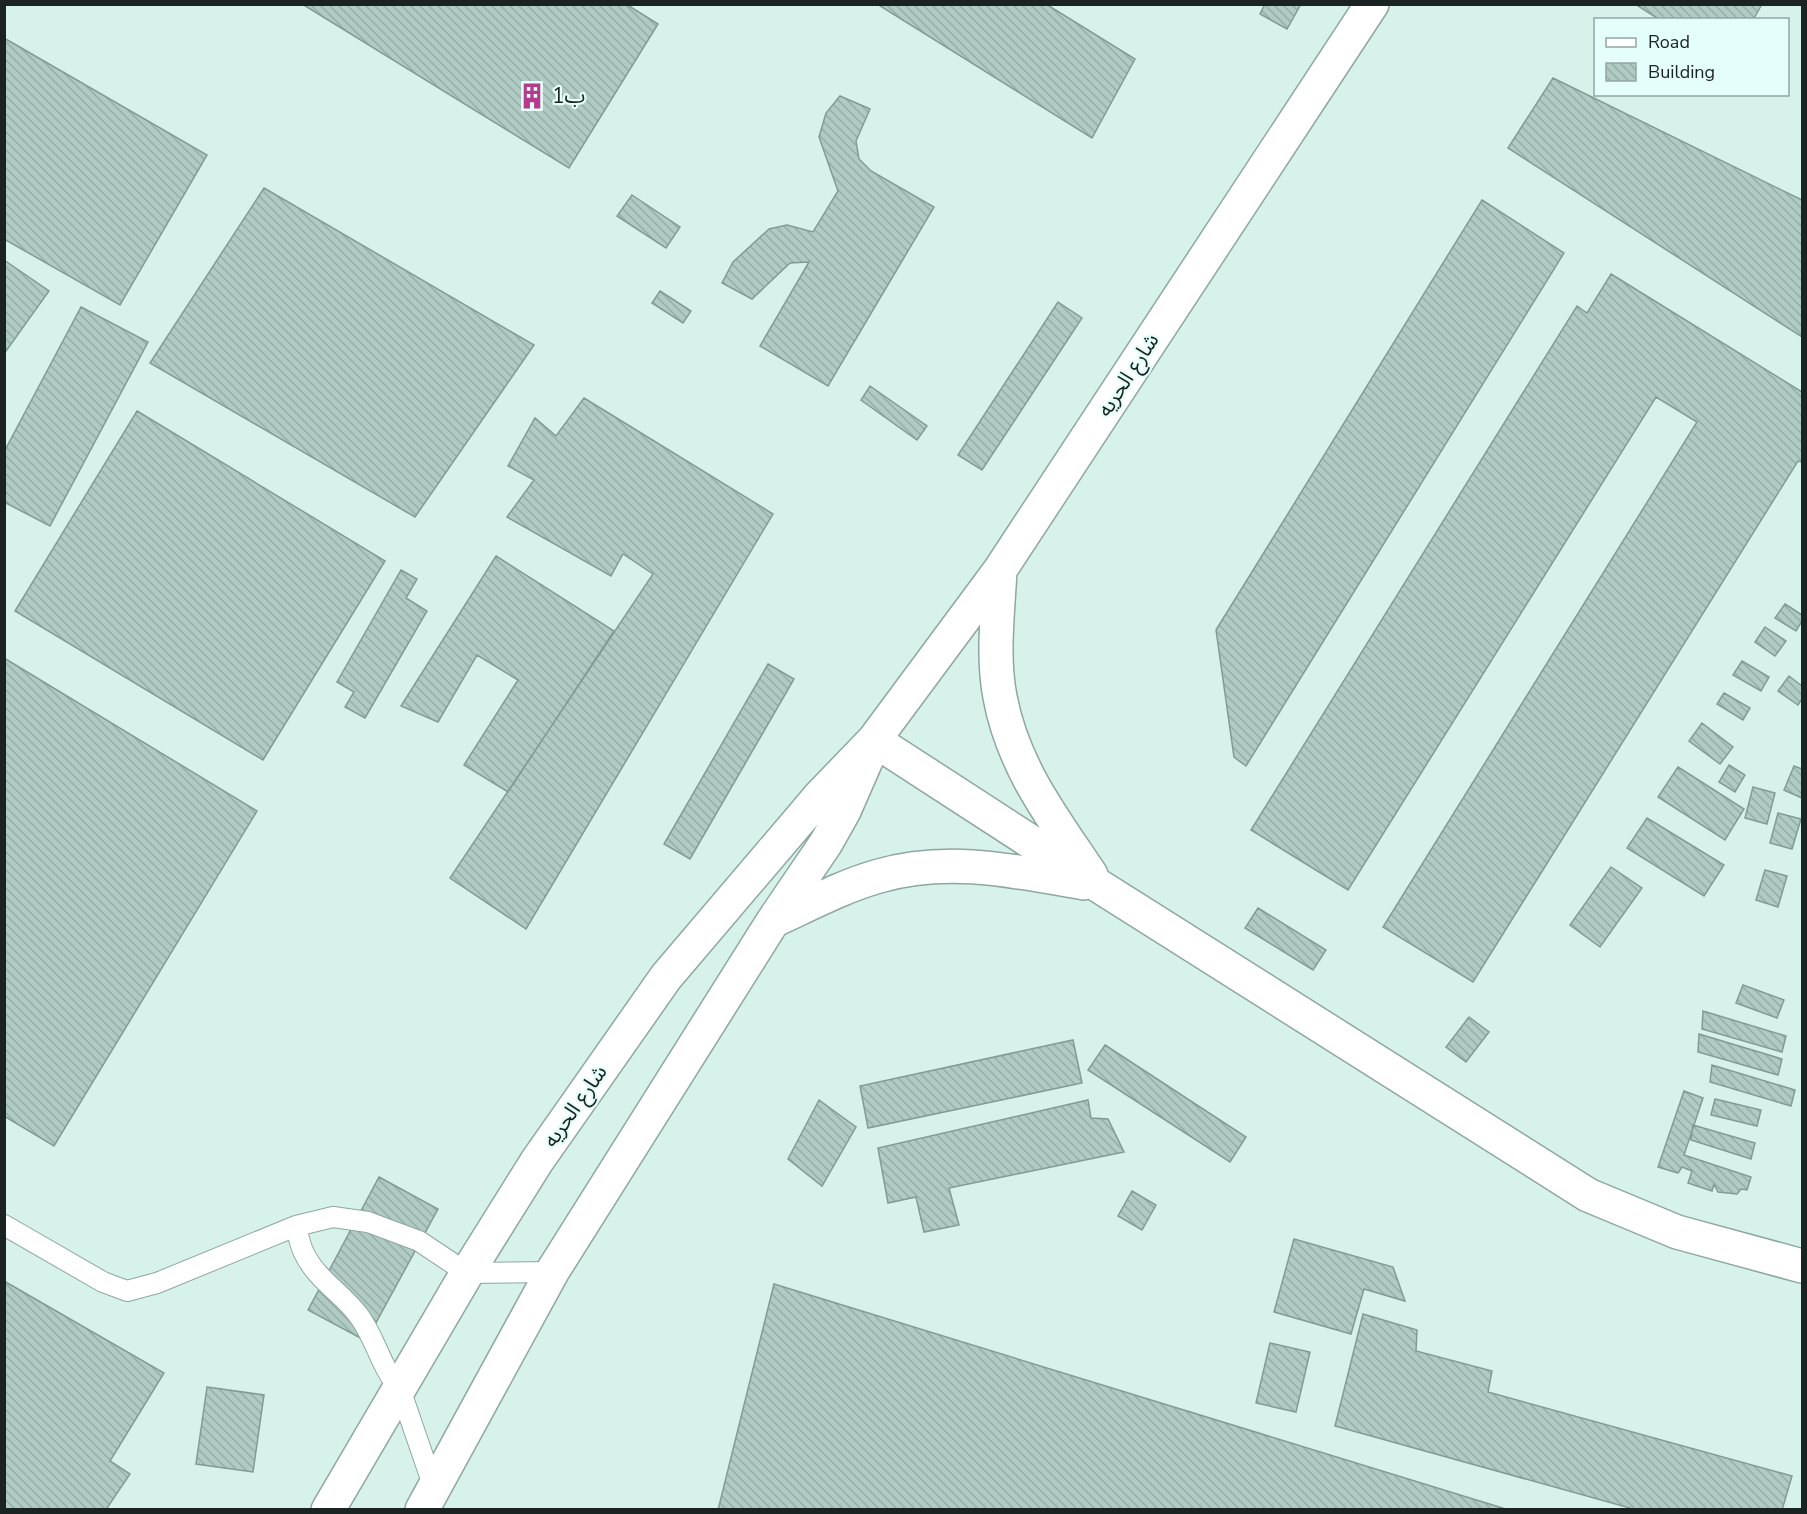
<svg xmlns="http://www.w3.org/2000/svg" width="1807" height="1514" font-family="'Nunito Sans','Noto Sans Arabic',sans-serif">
<defs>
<pattern id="building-back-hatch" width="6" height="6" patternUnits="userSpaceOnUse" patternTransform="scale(1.5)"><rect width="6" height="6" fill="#b0cac4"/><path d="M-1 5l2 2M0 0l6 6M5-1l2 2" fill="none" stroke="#97ada8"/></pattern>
</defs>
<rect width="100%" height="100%" fill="#d7f1eb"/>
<path fill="url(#building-back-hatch)" stroke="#839b96" stroke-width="1.5" d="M302,4H626L658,24L569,168Z
M877,4H1046L1135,59L1092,138Z
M1265,4H1301L1287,29L1260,14Z
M1635,4H1759L1761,6L1753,20H1660Z
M4,38L207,155L120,305L4,239Z
M1553,78L1802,200V337L1508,148Z
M840,96L870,109L856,141L859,159L871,171L934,207L828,386L760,346L809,262L790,263L752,299L722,283L733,262L769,229L787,225L813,232L838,191L819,137L826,113Z
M264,188L534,345L415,517L150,363Z
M632,195L680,227L666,248L617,216Z
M1482,200L1564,253L1246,766L1234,757L1216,630Z
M4,260L49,291L4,354Z
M1611,274L1802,392V462L1798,461L1473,982L1383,927L1697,422L1656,397L1348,890L1251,830L1577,306L1587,313Z
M660,291L691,311L683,323L652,303Z
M1058,302L1082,318L982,470L958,455Z
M81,307L148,342L50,526L4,502V452Z
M870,386L927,426L917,440L861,400Z
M584,398L773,514L526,929L450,878L653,574L623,554L611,576L507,517L534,480L508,466L535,418L556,436Z
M137,411L385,561L263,760L15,611Z
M496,556L614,631L508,792L464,765L518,680L477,655L438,722L401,706Z
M401,570L417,579L406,598L427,611L365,718L345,707L354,692L337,682Z
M1785,604L1802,615V621L1796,631L1775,618Z
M1765,627L1786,641L1775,656L1755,642Z
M4,658L257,811L54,1146L4,1116Z
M1742,661L1769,677L1761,691L1733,675Z
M768,664L794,679L690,859L664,844Z
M1789,676L1802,686V699L1798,705L1778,691Z
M1724,693L1750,708L1743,720L1717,704Z
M1702,723L1733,747L1720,764L1689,741Z
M1729,765L1745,775L1735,792L1719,782Z
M1794,766L1802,769V798L1784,790Z
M1678,767L1744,809L1725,840L1658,797Z
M1753,787L1775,793L1767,824L1745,818Z
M1778,813L1801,819L1792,849L1770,843Z
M1647,818L1724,865L1704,896L1627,848Z
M1611,867L1642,888L1600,947L1570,925Z
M1765,870L1787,876L1778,907L1756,900Z
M1258,908L1326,950L1313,970L1245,928Z
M1743,985L1784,1000L1777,1018L1736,1003Z
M1703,1011L1786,1036L1782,1052L1702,1029Z
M1469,1017L1489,1032L1466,1062L1446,1047Z
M1699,1034L1782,1059L1778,1075L1698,1052Z
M1073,1040L1082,1083L868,1128L860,1086Z
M1105,1045L1246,1137L1230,1162L1088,1070Z
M1712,1065L1795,1090L1791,1106L1710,1082Z
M1684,1091L1703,1098L1684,1155L1751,1177L1747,1190L1741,1189L1737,1194L1718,1192L1714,1184L1712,1191L1688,1183L1692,1171L1682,1167L1678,1173L1658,1167Z
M1715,1099L1761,1110L1757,1126L1711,1115Z
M819,1100L856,1127L822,1186L788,1159Z
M1088,1100L1091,1118L1108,1119L1124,1152L949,1188L959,1225L924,1232L916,1197L888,1203L878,1148Z
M1693,1125L1755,1143L1751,1159L1691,1140Z
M379,1177L438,1209L366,1341L308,1310Z
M1132,1191L1156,1205L1142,1230L1118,1216Z
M1294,1239L1393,1267L1405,1301L1364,1289L1351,1334L1274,1312Z
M4,1281L164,1373L110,1461L130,1474L107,1508L110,1510H4Z
M774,1284L1509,1510H718Z
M1363,1314L1417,1330L1416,1351L1492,1371L1488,1392L1792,1476L1782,1510H1637L1335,1426Z
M1270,1343L1310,1352L1296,1412L1256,1403Z
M207,1387L264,1395L253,1472L196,1464Z"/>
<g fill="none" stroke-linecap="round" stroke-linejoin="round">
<g stroke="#8ea7a1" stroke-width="22">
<path id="service" d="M4,1225L103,1282L127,1291L157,1283L296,1226L333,1217L368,1222L419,1241L467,1273L552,1272
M296,1226C298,1235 300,1245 304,1253C316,1279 343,1294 359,1316C376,1339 381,1368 400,1389L434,1488"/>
</g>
<g stroke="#8ea7a1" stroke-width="36">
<path id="minor" d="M1000,570C998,612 992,656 1000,697C1013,767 1053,818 1091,875
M874,740L1099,886L1588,1195L1677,1232L1802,1266
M773,921C808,905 843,886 879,876C948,856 1015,871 1084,883
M328,1510L467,1273L537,1161L666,977L820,796L874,740L1000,570L1372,4
M422,1510L552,1272L773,921L826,843L844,811L868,756"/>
</g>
<use href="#service" stroke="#fff" stroke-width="20"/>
<use href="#minor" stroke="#fff" stroke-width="33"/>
</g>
<defs>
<g id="building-bare" transform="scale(2.07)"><path d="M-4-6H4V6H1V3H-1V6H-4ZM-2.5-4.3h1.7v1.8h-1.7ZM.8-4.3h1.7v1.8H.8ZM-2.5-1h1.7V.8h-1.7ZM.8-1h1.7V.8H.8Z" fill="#b63b8d" stroke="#e4fef9" stroke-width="2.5" paint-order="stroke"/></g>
</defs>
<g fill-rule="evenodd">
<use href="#building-bare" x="532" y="96"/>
</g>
<g text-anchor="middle" stroke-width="4.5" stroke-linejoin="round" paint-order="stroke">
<g font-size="21" fill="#1a2321" stroke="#e4fef9" text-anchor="start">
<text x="552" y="103">ب1</text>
</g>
<g font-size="21" fill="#1a2321" stroke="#e4fef9">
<text transform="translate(1128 375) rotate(-57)" y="7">شارع الحريه</text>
<text transform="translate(575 1106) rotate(-55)" y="7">شارع الحريه</text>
</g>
</g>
<rect width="1807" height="1514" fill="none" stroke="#1a2321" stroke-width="12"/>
<rect x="1594" y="18" width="195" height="78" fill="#e4fef9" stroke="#93a6a3" stroke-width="1.5"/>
<rect x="1606" y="38" width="30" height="9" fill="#ffffff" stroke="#93a6a3" stroke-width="1.5"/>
<text x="1648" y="48" font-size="18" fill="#1a2321">Road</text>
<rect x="1606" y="63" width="30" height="18" fill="url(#building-back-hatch)" stroke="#93a6a3" stroke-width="1.5"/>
<text x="1648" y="78" font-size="18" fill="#1a2321">Building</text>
</svg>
